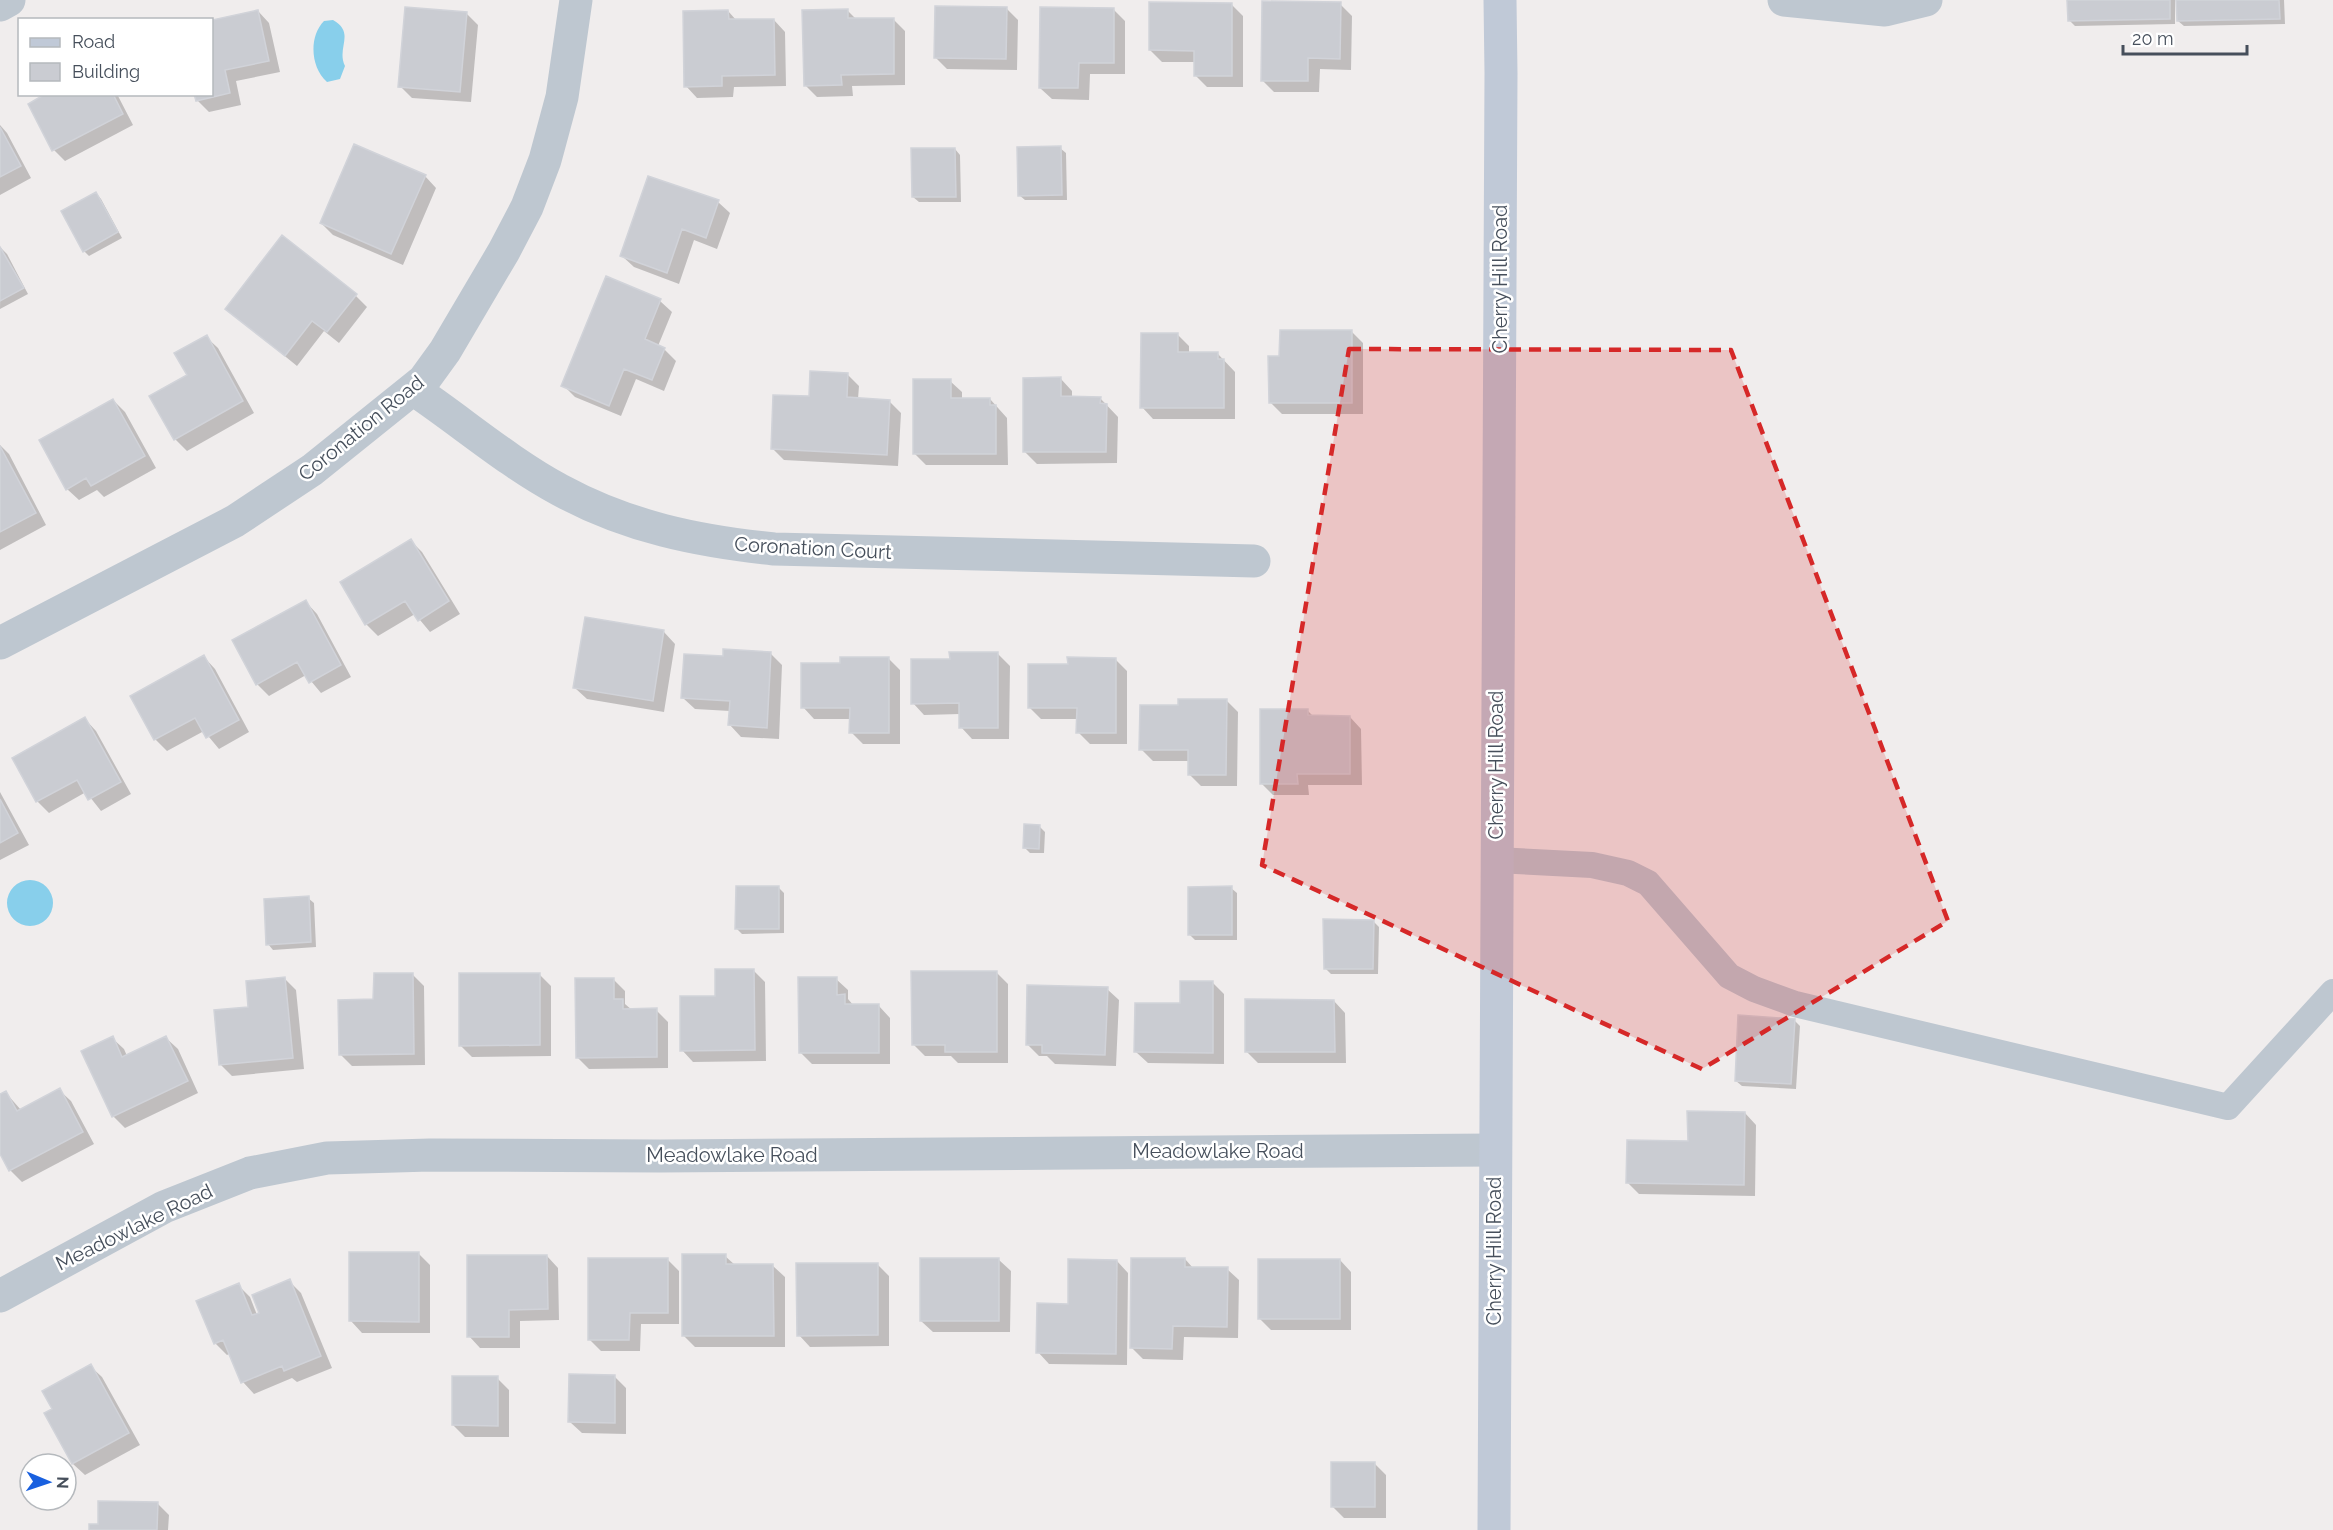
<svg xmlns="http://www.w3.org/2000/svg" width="2333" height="1530" font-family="Raleway,sans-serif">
<rect width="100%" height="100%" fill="#f0eded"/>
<path fill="#88cfeb" d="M333,20C356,33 336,48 345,66L340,79L327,82C310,67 309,36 324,21Z
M7 903a23 23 0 1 1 46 0a23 23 0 1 1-46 0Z"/>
<path fill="#0003" d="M2069,0H2175V24L2075,26L2069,20Z
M2178,0H2284L2285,24L2184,26L2178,21Z
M1340,4L1352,16L1351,70L1320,69L1319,92H1274L1262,80Z
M1232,5L1243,16V87H1207L1195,75L1196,62H1162L1150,50Z
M1007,9L1018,20L1017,70L947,69L935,57Z
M847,10L857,20L893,19L905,31V85L852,86L853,96L817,97L805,85Z
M1114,10L1125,21V74H1090L1089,100L1052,99L1040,88Z
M258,11L269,23L280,72L236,81L241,105L209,112L197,100L212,94V21Z
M728,11L737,21L774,20L785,32L786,86L734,87L733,97L697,98L686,86Z
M466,13L478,25L471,102L412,98L400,86Z
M48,94H117L133,125L65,161L54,150Z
M0,125L7,133L31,178L0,195Z
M1060,148L1066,153L1067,200H1025L1019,195Z
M955,149L960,155L961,202H919L913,197Z
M425,176L436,188L403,265L333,235L321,223Z
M96,193L101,199L122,238L89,256L84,251Z
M718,202L730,213L717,249L694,240L679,284L634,267L622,256Z
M1,248L7,254L28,294L0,309Z
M356,296L367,307L339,343L324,331L297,366L227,309Z
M660,301L672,312L658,346L664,349L676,361L664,391L636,379L621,416L575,397L563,385Z
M1352,332L1363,343V414H1282L1270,402L1281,358Z
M1177,334L1189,346V354H1218L1235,372V419H1153L1142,407Z
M206,337L218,348L254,413L187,451L175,439Z
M847,374L859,386L858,399L889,401L901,413L898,466L784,460L772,448L810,398Z
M1061,379L1072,391V398H1100L1118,417L1117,463L1037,464L1025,452Z
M950,381L962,392V400L990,399L1007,418L1008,465H926L914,453Z
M113,400L125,412L156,468L104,497L97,490L79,500L67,489Z
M0,445L9,454L46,525L0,550Z
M411,541L422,552L460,614L430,632L415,614L378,636L366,624Z
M306,602L317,614L351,677L321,693L306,675L269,696L257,684Z
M586,619L664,632L675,644L664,712L587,699L575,688Z
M771,654L782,665L779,739L741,737L730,725V711L695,709L683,698L724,658Z
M998,654L1010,666L1009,739H972L961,727L960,714L924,715L913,703L952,660Z
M204,657L215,669L249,732L219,749L204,731L167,751L155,739Z
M888,658L900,670V744H863L851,732V719H814L803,707L841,665Z
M1115,659L1127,671V744H1090L1078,732V719H1041L1030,708L1069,666Z
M1226,700L1238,712L1237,786H1201L1189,774V761H1153L1141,749L1180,707Z
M1307,710L1314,717H1350L1361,729L1362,785H1308L1309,795H1273L1261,783Z
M85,719L96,731L131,794L101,811L86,792L49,813L37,801Z
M0,792L29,845L0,860Z
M1039,826L1045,832L1044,853H1030L1024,847Z
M778,887L784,893V933L742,934L737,929Z
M1231,888L1237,893V940H1195L1190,935Z
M308,898L314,903L316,947L273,950L268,944Z
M1373,921L1379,927L1378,974H1331L1325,968Z
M753,970L765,982L766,1061L693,1062L682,1050Z
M996,972L1008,984V1063H958L951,1056H925L913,1044Z
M412,974L424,986L425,1065L352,1066L340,1054L375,1001Z
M539,974L551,986V1056L472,1057L460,1045Z
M285,979L296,990L304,1069L232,1076L220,1064L250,1008Z
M836,979L848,990V999L854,1006H879L890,1018V1064H812L800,1052Z
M614,980L625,991V1004L632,1010H656L668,1022V1068L589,1069L577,1057Z
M1213,983L1224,994V1064L1148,1063L1136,1052L1181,1005Z
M1107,989L1119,1000L1116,1066L1055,1064L1047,1056H1039L1027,1044Z
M1334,1001L1345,1013L1346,1063H1258L1246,1051Z
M1794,1020L1800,1026L1796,1089L1742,1086L1736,1081Z
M112,1038L124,1049L127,1056L166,1038L178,1049L198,1093L125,1128L113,1116Z
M59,1090L71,1101L94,1144L22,1182L10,1170L0,1151V1096L6,1093L21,1110Z
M1745,1113L1756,1125L1755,1196L1639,1194L1628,1183L1689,1143Z
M418,1253L430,1265V1333H362L351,1321Z
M547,1256L558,1268L559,1320L520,1321V1348H480L469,1336Z
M725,1256L735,1265L773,1266L785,1277V1347H695L683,1335Z
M667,1259L679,1271V1324H641L640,1351H601L589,1339Z
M1185,1259L1193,1268L1227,1269L1239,1280L1238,1338L1184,1337L1183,1360L1143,1359L1132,1348Z
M999,1260L1011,1271L1010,1332H933L921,1321Z
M1340,1260L1351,1272V1330H1271L1260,1319Z
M1117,1261L1128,1273L1127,1365L1049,1364L1038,1352L1070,1306Z
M877,1264L889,1276V1346L810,1347L799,1335Z
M289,1281L301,1293L332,1368L297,1382L292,1378L254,1394L243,1382L231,1353L227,1355L215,1343L238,1285L250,1297L257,1315Z
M90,1366L102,1377L140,1445L85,1475L73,1464L46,1414L54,1410Z
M614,1376L626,1388V1434L582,1433L570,1422Z
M497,1378L509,1390V1437H465L453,1425Z
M1374,1463L1386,1475V1518H1344L1333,1507Z
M157,1503L169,1515L168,1530H91Z"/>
<path fill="#caccd2" stroke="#d1d3d9" stroke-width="1.5" d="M2067,0H2170V19L2068,21Z
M2176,0H2279L2280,19L2177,21Z
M1262,1L1341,2L1340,59L1308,58V81H1261Z
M1149,2L1232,3V76H1194V51L1149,50Z
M935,6L1007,7L1006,59L934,58Z
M405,7L467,12L460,92L398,87Z
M1040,7L1114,8V63H1079L1078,88H1039Z
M848,9V18H894V74L841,75L842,85L804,86L802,10Z
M258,10L269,61L225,70L230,93L196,101L194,94H212V20Z
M728,10L729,19H774L775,75L722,76V86L684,87L683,11Z
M45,94H113L123,114L52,151L28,104Z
M0,127L21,166L0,177Z
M354,144L426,175L391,254L320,223Z
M1061,146L1062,195L1018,196L1017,147Z
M911,148H955L956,197H912Z
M648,176L719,200L706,238L682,229L667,273L620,256Z
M96,192L118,232L83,252L61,211Z
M282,235L357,294L327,332L312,321L285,356L225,309Z
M0,247L24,288L0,301Z
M606,276L661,299L645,339L665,348L652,380L624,369L609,406L561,386Z
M1280,330H1352V403H1269L1268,356H1279Z
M1141,333H1178V352H1218V359H1224V408H1140Z
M207,335L243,401L174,440L149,396L187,375L174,353Z
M810,371L848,373L847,397L890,400L887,455L771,449L773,395L809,396Z
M1061,377V396L1101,397L1100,403L1107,404L1106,452H1023V378Z
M913,379H951V398H990V405H996V454H913Z
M113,399L145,456L91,486L86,478L66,490L39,440Z
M0,446L36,513L0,532Z
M411,539L449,601L418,621L405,601L365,625L340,582Z
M306,600L341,665L309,683L297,662L256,685L232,640Z
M585,617L664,630L653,701L573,688Z
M723,649L771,652L767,728L728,725L730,701L681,698L684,654L723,656Z
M949,652H998V728H959V703L911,704V659H950Z
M204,655L239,720L206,738L195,718L154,740L130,696Z
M840,657H889V733H849L850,708H801V663H840Z
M1067,657L1116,658V733H1076L1077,708H1028V664H1068Z
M1178,699H1227L1226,775H1188V750H1139L1140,705H1178Z
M1260,709H1308V715L1350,716V774H1297L1298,784H1260Z
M85,717L121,782L88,800L77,780L36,802L12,758Z
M0,799L18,833L0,843Z
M1024,824L1040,825L1039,849L1023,848Z
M736,886H779V929H735Z
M1232,886V935H1188V887Z
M309,896L311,942L266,945L264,899Z
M1323,919L1374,920L1373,969H1324Z
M715,969H754L755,1050L680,1051V996H715Z
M911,971H997V1052H945V1045H912Z
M374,973H413L414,1054L339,1055L338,1000L373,999Z
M459,973H540V1045L459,1046Z
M285,977L293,1058L219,1065L214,1010L248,1007L246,981Z
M798,977H837V995L845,994V1004H879V1053H799Z
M575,978H614V999H623V1009L657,1008V1057L576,1058Z
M1180,981H1213V1053L1134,1052L1135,1003H1180Z
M1027,985L1108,987L1105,1055L1042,1053V1045H1026Z
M1245,999L1334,1000L1335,1052H1245Z
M1738,1015L1795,1019L1791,1084L1735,1081Z
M113,1036L122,1057L166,1036L188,1081L112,1117L81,1051Z
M60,1088L83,1132L9,1171L0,1154V1094L6,1091L17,1111Z
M1687,1111L1745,1112L1744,1185L1626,1183L1627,1140L1688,1141Z
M349,1252H419V1322L349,1321Z
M682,1254H726V1264H773L774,1336H682Z
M467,1255H547L548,1309L509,1310V1337H467Z
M588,1258H668V1313H630L629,1340H588Z
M920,1258H999V1321H920Z
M1131,1258H1185V1267H1228L1227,1327L1173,1326L1172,1349L1130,1348Z
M1068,1259L1117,1260L1116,1354L1036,1353L1037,1303L1068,1304Z
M1258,1259H1340V1319H1258Z
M796,1263H878V1335L797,1336Z
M290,1279L321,1356L284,1371L282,1366L241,1383L223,1340L214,1344L196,1301L239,1283L252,1315L259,1313L252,1295Z
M91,1364L129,1433L72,1464L44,1413L52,1409L42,1391Z
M569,1374L615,1375V1423L568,1422Z
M452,1376H498V1426L452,1425Z
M1331,1462H1375V1507H1331Z
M98,1501L158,1502L157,1530H89V1524H98Z"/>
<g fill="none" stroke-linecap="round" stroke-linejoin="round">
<path stroke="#bec7d0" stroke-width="26" d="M1496,860L1592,865L1628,873L1648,883L1729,976L1754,989L1795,1004L2228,1107L2333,992"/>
<path stroke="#bec7d0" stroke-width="33" d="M1784,0L1885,10L1926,0
M0,5L9,0
M413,389C462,422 508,462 560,490C628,527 697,541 774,549L1254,561
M0,643L235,521L312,470L424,380L445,351L504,251L527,207L545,160L562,97L576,0
M0,1296L164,1207L250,1173L327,1158L430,1155L660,1156L1494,1150"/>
<path stroke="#c0c9d7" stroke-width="33" d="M1494,1530L1501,73L1500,0"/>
</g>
<path fill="#d62828" fill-opacity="0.2" stroke="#d62828" stroke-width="4.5" stroke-dasharray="12 8" stroke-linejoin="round" d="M1349,349L1731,350L1948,921L1702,1069L1262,865Z"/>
<g text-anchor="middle" stroke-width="5" stroke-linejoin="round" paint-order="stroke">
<g font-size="20" fill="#464f5b" stroke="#fff">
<text transform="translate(1500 279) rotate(-90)" y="7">Cherry Hill Road</text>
<text transform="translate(361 428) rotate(-39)" y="7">Coronation Road</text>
<text transform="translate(813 548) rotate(3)" y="7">Coronation Court</text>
<text transform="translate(1496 765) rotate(-90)" y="7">Cherry Hill Road</text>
<text x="1218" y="1158">Meadowlake Road</text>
<text x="732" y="1162">Meadowlake Road</text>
<text transform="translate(134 1227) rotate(-26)" y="7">Meadowlake Road</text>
<text transform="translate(1494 1251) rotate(-90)" y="7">Cherry Hill Road</text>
</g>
</g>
<rect x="18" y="18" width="195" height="78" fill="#ffffff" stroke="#b5b9bd" stroke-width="1.5"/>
<rect x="30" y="38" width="30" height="9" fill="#c0c9d7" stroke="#b5b9bd" stroke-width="1.5"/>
<text x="72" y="48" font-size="18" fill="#464f5b">Road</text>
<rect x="30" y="63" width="30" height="18" fill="#caccd2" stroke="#b5b9bd" stroke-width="1.5"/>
<text x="72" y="78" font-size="18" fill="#464f5b">Building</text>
<g transform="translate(48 1482) rotate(92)"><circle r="28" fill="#ffffff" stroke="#b5b9bd" stroke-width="1.5"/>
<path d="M0-4.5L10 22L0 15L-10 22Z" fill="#1960df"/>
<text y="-9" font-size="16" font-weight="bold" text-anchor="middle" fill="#464f5b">N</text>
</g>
<path d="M2123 45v9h124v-9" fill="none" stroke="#464f5b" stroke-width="3"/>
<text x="2132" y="45" font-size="18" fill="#464f5b" stroke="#ffffff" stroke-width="4.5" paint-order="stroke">20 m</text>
</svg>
